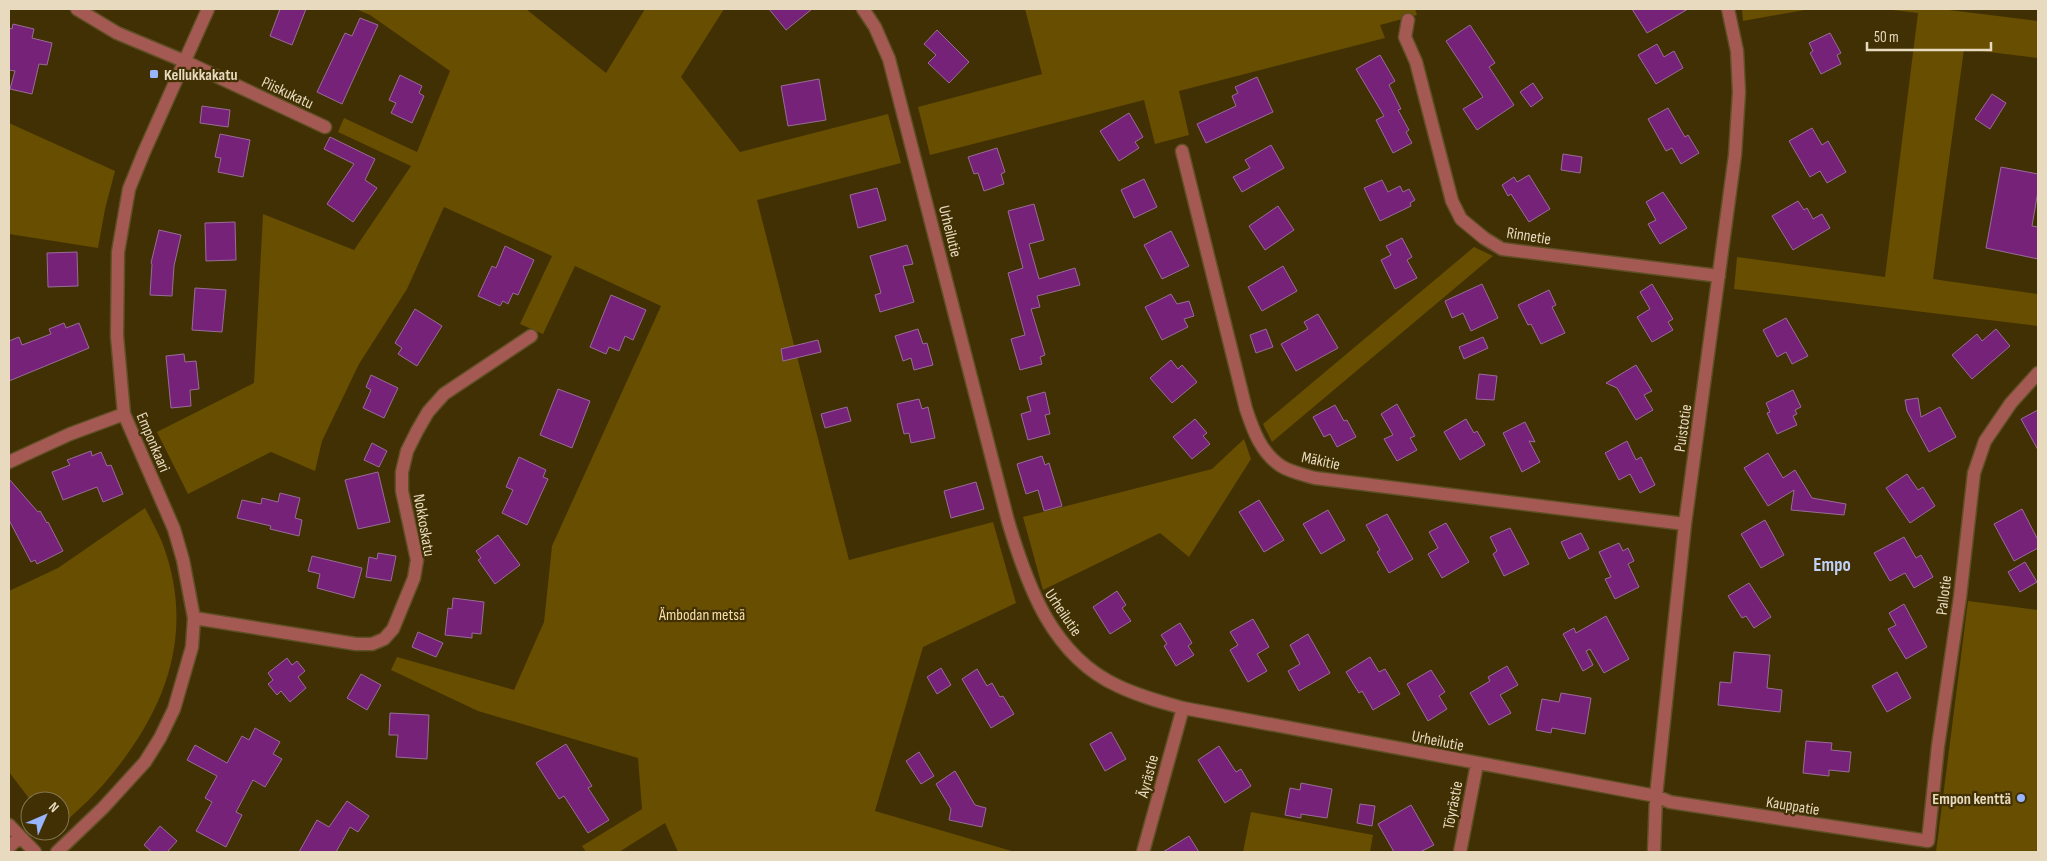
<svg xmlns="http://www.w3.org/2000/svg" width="2047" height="861" font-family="'Sofia Sans Condensed',sans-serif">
<rect width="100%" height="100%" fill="#413003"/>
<path fill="#674e00" d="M356,9H526L606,73L645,9H724L681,77L740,152L888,114L901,163L757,200L849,560L993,522L1016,603L923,647L875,811L1015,852H678L665,823L619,852H586L582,846L642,809L638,758L478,711L391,670L397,657L514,690L544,622L552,546L661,306L575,266L543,334L520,324L552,256L444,207L407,289L359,364L322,441L315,471L271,452L188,494L157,432L254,383L263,214L354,250L411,166L338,132L344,118L417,152L450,71L370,15Z
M1025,9H1415L1417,15L1380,25L1385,38L1179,91L1189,135L1155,144L1144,100L930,155L918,107L1042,74Z
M1742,9H1810L1743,21Z
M1884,9H1941L2038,21V58L1964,49L1933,279L2038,294V326L1734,289L1737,257L1885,277L1918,13Z
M9,123L115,171L105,209L98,248L9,234Z
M1474,247L1493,256L1272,442L1263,424Z
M1244,439L1251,459L1189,557L1160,533L1043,590L1023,517L1212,469Z
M145,508C151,519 157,531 162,542C196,631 167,709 108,779C95,795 78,810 62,825L60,824V801H31L9,772V591L58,568Z
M1968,601L2038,610V852H1936Z
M1251,812L1373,835L1370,852H1243Z"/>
<path fill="#772279" stroke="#976d96" d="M280,9H306L292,45L270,36Z
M769,9H812L786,30Z
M1632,9H1688L1647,33Z
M360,18L378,25L342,104L317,92L345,33L352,36Z
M13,24L34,29L32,38L52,43L47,65L39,64L32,94L10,89L15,71L9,70V28L12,29Z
M1470,25L1495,63L1489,67L1514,105L1477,130L1463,109L1483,97L1446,41Z
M937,30L969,62L949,83L928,63L936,55L924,44Z
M1830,33L1841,53L1837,55L1841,64L1821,74L1810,53L1813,51L1809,43Z
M1657,44L1664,57L1674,51L1683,68L1656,84L1638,55Z
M1380,55L1395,81L1389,85L1401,109L1398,110L1409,130L1406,132L1412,143L1393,153L1376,120L1384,116L1356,69Z
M400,75L422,86L419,93L424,96L412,123L391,113L396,103L389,100Z
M1257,77L1273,112L1206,143L1197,124L1236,106L1232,96L1238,93L1235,87Z
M819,79L826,120L788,126L781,86Z
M1533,83L1543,98L1531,107L1520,92Z
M1992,94L2006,103L1990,129L1975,119Z
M202,106L230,110L228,127L200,123Z
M1668,108L1685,137L1688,135L1699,153L1681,164L1672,148L1666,151L1648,119Z
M1129,113L1143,137L1135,142L1139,148L1119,161L1100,131Z
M1812,128L1822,145L1828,141L1846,172L1827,183L1820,171L1810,177L1789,141Z
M220,134L250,140L243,177L218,172L221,158L215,157Z
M330,137L375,159L365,180L377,188L353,222L327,204L354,164L324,149Z
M1271,145L1284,168L1242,192L1233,177L1250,168L1245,160Z
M997,148L1005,172L1001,174L1004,184L984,191L978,173L974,174L968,157Z
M1563,154L1582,157L1580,173L1561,170Z
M2001,167L2038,174V191L2032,226L2038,227V259L1986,248Z
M1529,175L1550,209L1529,222L1511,194L1508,196L1502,185L1514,177L1517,182Z
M1144,179L1157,207L1134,218L1121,190Z
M1382,180L1388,192L1400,186L1403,192L1409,189L1415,200L1410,203L1411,206L1380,221L1364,188Z
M877,188L886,220L858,228L850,195Z
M1663,192L1687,228L1660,244L1648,224L1656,220L1646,202Z
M1798,201L1804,210L1807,208L1813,219L1822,214L1830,228L1793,250L1772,216Z
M1034,204L1044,240L1029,244L1039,279L1075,268L1080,285L1037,296L1040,307L1031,309L1045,355L1040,357L1042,364L1020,370L1011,339L1025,335L1008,273L1023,268L1008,211Z
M1278,206L1294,230L1265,250L1249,226Z
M235,222L236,260L206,261L205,223Z
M159,230L181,235L174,266L172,296L150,295L152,264L151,263Z
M1171,231L1189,266L1162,279L1144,245Z
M1402,238L1412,257L1407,260L1417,278L1395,289L1381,260L1391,255L1386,246Z
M907,245L913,264L903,266L914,302L880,312L875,295L881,293L870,256Z
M505,246L534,260L518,295L513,293L508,304L503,301L500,306L478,296L492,266L496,268Z
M77,252L78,286L48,287L47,253Z
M1283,266L1297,291L1262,311L1248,287Z
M1482,284L1498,318L1471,331L1463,313L1452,318L1445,301Z
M1652,284L1673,319L1668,322L1673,330L1652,342L1637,317L1650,309L1640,292Z
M195,288L226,290L222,332L192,330Z
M1549,290L1556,305L1552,307L1565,333L1541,344L1531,324L1528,325L1518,305Z
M1171,294L1177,304L1189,301L1194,316L1184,319L1188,327L1162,340L1145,307Z
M611,295L646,310L633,340L625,336L619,351L609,347L606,354L590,347Z
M415,309L442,326L417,366L398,354L402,348L395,343Z
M1318,314L1338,348L1296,371L1281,344L1308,329L1304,322Z
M1786,318L1808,356L1792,364L1786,352L1777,357L1763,330Z
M64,323L66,328L79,323L89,348L9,381V341L19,337L22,345L51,334L49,329Z
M918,329L923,344L927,343L933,365L914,370L911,358L903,361L895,336Z
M1266,329L1273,347L1256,353L1250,335Z
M1996,329L2010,346L1972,379L1952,355L1977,334L1982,341Z
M1483,337L1488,348L1464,359L1459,347Z
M818,340L821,352L783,361L781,349Z
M184,354L185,362L196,361L199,389L190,390L191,406L171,408L166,356Z
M1171,360L1178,369L1182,365L1197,382L1172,403L1150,378Z
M1636,365L1652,391L1644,395L1653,410L1636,420L1617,388L1606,383Z
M1479,374L1497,376L1494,400L1476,399Z
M371,375L398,388L384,418L363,408L371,390L366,387Z
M558,389L590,401L572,448L540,435Z
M1793,390L1801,407L1795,410L1797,414L1793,416L1797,425L1777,434L1767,413L1770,412L1766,403Z
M1045,392L1050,414L1045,415L1050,434L1028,440L1021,414L1031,411L1027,397Z
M1918,398L1921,417L1940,407L1956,437L1929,452L1907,411L1905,400Z
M919,399L922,409L928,407L935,438L911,443L909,433L904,434L897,404Z
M1397,404L1415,436L1410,438L1417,450L1397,461L1384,439L1393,435L1381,414Z
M1335,405L1344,421L1347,420L1356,437L1337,447L1330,434L1324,437L1313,417Z
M847,407L851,421L825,428L821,414Z
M2038,410V450L2021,419Z
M1195,419L1207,433L1203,436L1210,444L1192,459L1173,437Z
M1466,419L1474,433L1477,431L1485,445L1460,460L1444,432Z
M1525,422L1535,442L1529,441L1540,462L1522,472L1503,433Z
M1627,441L1636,460L1641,457L1655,485L1640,493L1630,474L1619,480L1605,453Z
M372,443L387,451L379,467L364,460Z
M91,451L92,456L101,452L107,466L111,465L123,494L103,502L97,487L63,500L52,472L70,465L67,460Z
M1768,453L1783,478L1795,470L1812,498L1846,504L1844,515L1791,510L1794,490L1768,506L1744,468Z
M1042,456L1045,465L1049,463L1062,506L1044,511L1038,490L1026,494L1017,464Z
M519,457L546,470L543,477L548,479L527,525L502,513L513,490L506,487Z
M378,472L390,522L358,529L345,480Z
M1907,474L1918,490L1923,487L1935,506L1910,523L1886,488Z
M9,479L38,512L40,511L47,523L48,522L63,551L37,564L35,560L31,562L9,520Z
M976,482L984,509L951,518L944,491Z
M280,493L300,498L295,518L302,520L299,536L270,529L271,526L237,518L242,500L261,504L262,498L278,502Z
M1259,500L1284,540L1264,552L1239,512Z
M2022,509L2038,540V548L2014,561L1994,524Z
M1328,510L1345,540L1321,554L1303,524Z
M1387,514L1413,559L1389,573L1377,552L1380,550L1366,525Z
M1765,520L1784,555L1761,568L1741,534Z
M1446,523L1469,562L1442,578L1428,554L1438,548L1429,532Z
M1510,528L1529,564L1504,576L1493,554L1497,551L1490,537Z
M1581,533L1589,549L1569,559L1561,542Z
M498,535L520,565L495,584L478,560L481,558L476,551Z
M1904,537L1916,558L1921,555L1933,577L1914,588L1905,573L1890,581L1874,553Z
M1619,543L1623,551L1628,548L1634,561L1628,564L1639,587L1615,599L1605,579L1611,577L1599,552Z
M378,553L396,556L391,581L366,577L369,557L377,559Z
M312,556L362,568L354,598L317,588L320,574L308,571Z
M2025,562L2037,582L2020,592L2008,572Z
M1749,583L1771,617L1754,628L1746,616L1742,618L1728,596Z
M1117,591L1126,605L1122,608L1131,621L1110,634L1093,607Z
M453,598L484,602L481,634L472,633V638L445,635L448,608L452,609Z
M1904,604L1927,647L1906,659L1888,629L1896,625L1889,613Z
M1606,616L1629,659L1604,673L1590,649L1586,651L1593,665L1583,671L1563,634L1574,628L1576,633Z
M1253,619L1269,647L1257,654L1267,671L1248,682L1230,650L1238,645L1230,632Z
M1180,623L1192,643L1188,646L1194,655L1176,666L1164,646L1167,644L1161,635Z
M418,632L443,643L436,657L412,647Z
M1308,634L1330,673L1299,691L1288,671L1300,664L1290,645Z
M1734,652L1770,655L1767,688L1782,690L1780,712L1718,705L1720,682L1731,683Z
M1370,657L1379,672L1385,669L1400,694L1373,710L1362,691L1359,693L1346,672Z
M287,658L292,665L297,661L305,671L298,677L306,688L290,702L281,691L277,695L268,684L273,680L268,673Z
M1507,666L1518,685L1500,695L1511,713L1489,725L1470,693L1490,681L1488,677Z
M941,668L951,685L937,694L927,677Z
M977,669L987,686L992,683L1000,697L1003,696L1014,714L991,728L962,679Z
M1431,670L1445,692L1439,696L1447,709L1428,721L1407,684Z
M1897,672L1911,698L1887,712L1872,686Z
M361,674L381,685L367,710L347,698Z
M1561,693L1591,698L1585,734L1552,728L1551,733L1536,730L1542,699L1559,702Z
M390,713L429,715L427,759L396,757L398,735H389Z
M255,728L280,742L273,754L282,759L265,787L253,780L236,812L242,815L226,847L196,831L212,802L205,798L217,776L187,760L195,745L227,763L242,736L249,740Z
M1111,732L1126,759L1105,771L1090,744Z
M1806,741L1832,743L1831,750L1851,752L1849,772L1829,770V776L1803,773Z
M566,744L592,786L588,788L609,820L588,833L564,796L559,799L536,763Z
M1219,746L1236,772L1241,769L1251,786L1225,803L1198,760Z
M919,752L934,776L921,784L906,761Z
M955,771L975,805L986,808L982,827L949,820L951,809L936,784Z
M1301,783L1332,789L1327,818L1301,814V818L1285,815L1290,788L1300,790Z
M347,801L369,816L358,832L350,827L336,852H299L317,820L329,827Z
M1360,804L1375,806L1372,826L1357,823Z
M1411,805L1434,845L1420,852H1394L1378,824Z
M160,826L177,841L167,852H152L144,845Z
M1189,836L1199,852H1163Z"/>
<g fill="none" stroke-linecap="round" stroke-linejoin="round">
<g stroke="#5f4f25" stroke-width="15">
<path id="minor" d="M77,9L117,33L184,61L325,127
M863,9L875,27L889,59L1008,521C1027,585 1052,656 1118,686C1139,696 1161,702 1183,708L1656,796L1670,802L1928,841L1938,746L1960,597L1974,473L1985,441L2011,403L2038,373
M1408,20L1405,37L1416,62L1452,201L1461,219L1484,238L1502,249L1719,276
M1182,151L1246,409C1253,430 1261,453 1281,466C1290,472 1305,475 1315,478L1685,524
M9,462L70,434L124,414
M194,618L356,644H372L384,639L393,629L414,578L417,560L402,491V472L407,451L417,431L428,412L444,394L531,336
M9,825L35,852
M9,847L20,837
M57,852L103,808L145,762L160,738L174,709L192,647L194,618L183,560L174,529L124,414L117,336L118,252L129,189L144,152L208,9
M1143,852L1183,708
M1460,852L1477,764
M1654,852L1656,796L1685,524L1735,155L1739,92L1737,51L1728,9"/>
</g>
<use href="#minor" stroke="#a45a52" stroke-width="12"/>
</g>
<g fill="#98b5fd" stroke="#413003" stroke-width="2">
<rect x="149" y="69" width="10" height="10" rx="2.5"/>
<circle cx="2021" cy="798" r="5"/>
</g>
<g text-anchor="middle" stroke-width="4.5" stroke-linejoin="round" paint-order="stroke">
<g font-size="16" font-weight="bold" fill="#e7dabf" stroke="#413003" text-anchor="start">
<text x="164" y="80">Kellukkakatu</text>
<text x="2011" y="804" text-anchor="end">Empon kenttä</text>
</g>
<g font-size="16" fill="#e7dabf" stroke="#413003">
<text transform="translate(288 92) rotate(25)" y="6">Piiskukatu</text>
<text transform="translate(951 231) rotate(76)" y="6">Urheilutie</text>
<text transform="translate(1529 235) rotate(9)" y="6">Rinnetie</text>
<text transform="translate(1682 428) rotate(-82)" y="6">Puistotie</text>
<text transform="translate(154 442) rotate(67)" y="6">Emponkaari</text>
<text transform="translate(1321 460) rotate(12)" y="6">Mäkitie</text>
<text transform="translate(425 525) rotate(80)" y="6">Nokkoskatu</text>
<text transform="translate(1943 595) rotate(-83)" y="6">Pallotie</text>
<text transform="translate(1064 612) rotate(56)" y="6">Urheilutie</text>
<text transform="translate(1438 740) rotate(11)" y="6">Urheilutie</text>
<text transform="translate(1147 776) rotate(-75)" y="6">Äyrästie</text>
<text transform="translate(1452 805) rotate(-79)" y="6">Töyrästie</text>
<text transform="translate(1793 805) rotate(9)" y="6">Kauppatie</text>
</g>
<g font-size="16" fill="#f7dfa9" stroke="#413003">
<text x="702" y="620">Ämbodan metsä</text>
</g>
<g font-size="19" font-weight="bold" fill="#c0d1fa" stroke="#413003">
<text x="1832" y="571">Empo</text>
</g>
</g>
<rect width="2047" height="861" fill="none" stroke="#e7dabf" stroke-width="20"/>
<g transform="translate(45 816) rotate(45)"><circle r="24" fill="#413003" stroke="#83744e"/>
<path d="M0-4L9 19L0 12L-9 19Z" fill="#98b5fd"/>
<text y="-8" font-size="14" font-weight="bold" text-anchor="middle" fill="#e7dabf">N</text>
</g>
<path d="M1867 42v8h124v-8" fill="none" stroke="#e7dabf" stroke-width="2.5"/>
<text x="1874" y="42" font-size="15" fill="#e7dabf" stroke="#413003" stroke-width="4" paint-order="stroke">50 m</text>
</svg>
